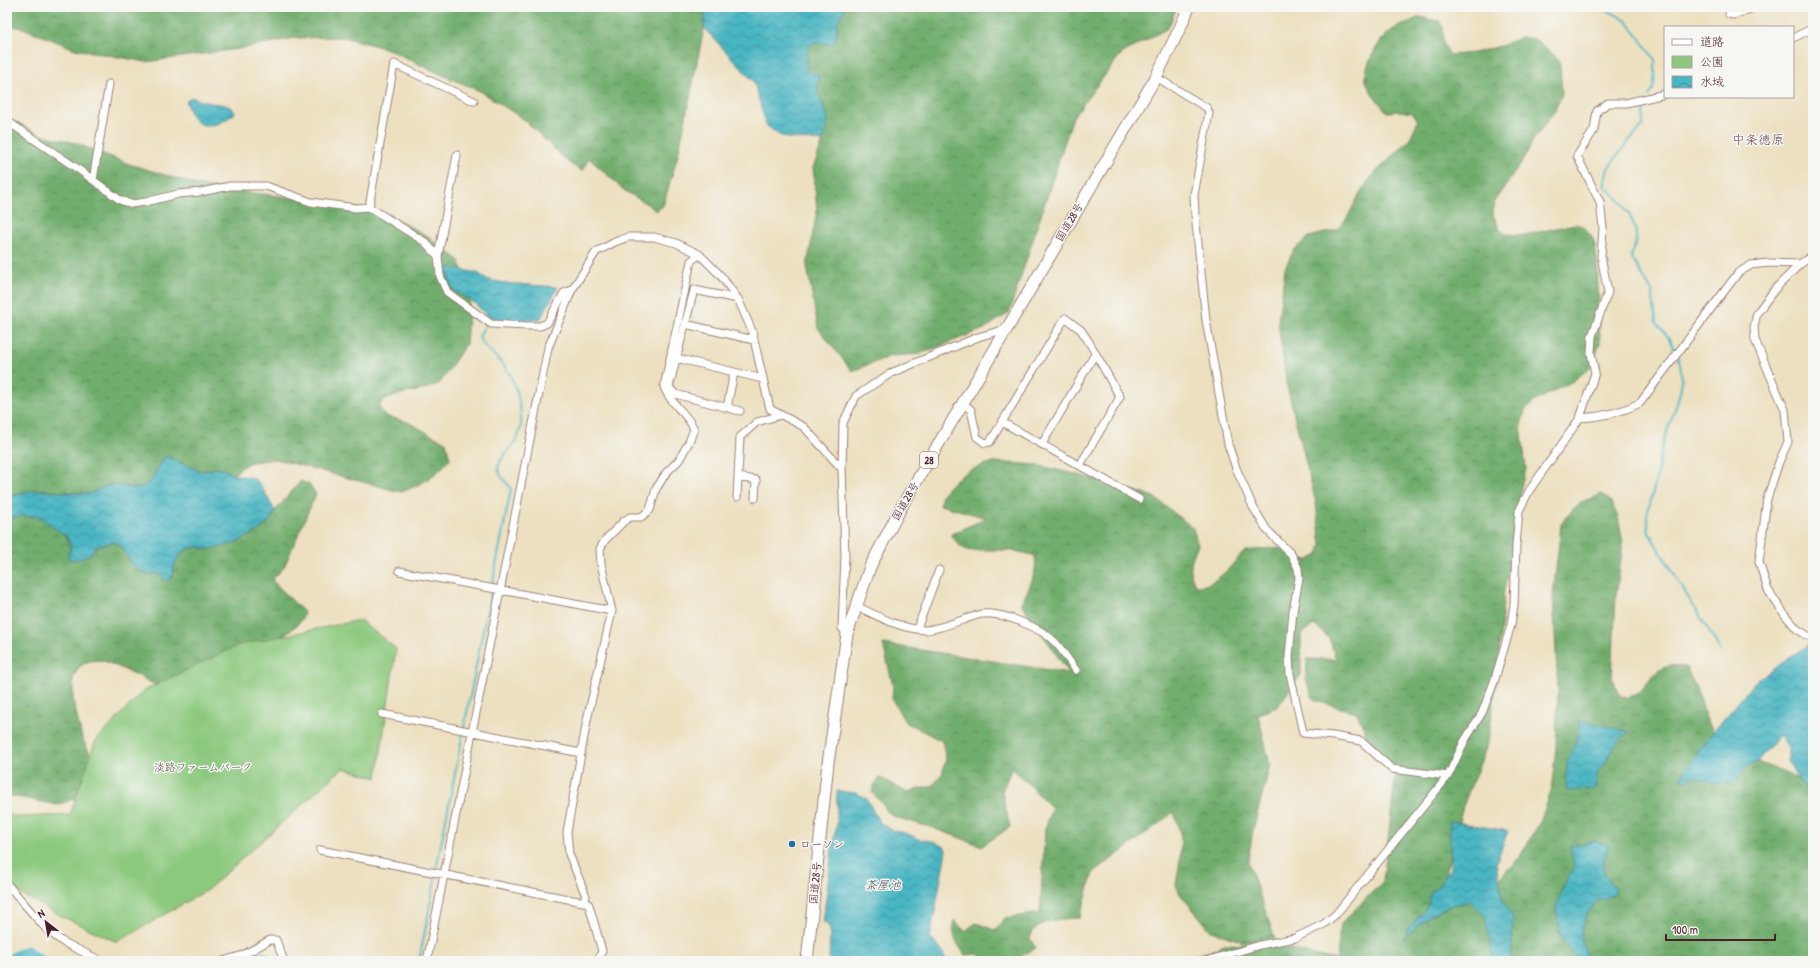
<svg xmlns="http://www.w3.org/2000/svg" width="1820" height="968" font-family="'Patrick Hand','Klee One',sans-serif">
<defs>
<pattern id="grass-dots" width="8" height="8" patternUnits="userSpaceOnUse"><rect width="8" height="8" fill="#8cc97e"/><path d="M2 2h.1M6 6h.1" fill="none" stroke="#7aac6d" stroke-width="1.8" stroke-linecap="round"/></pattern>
<pattern id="forest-crowns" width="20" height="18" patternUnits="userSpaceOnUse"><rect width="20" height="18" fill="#71ad6d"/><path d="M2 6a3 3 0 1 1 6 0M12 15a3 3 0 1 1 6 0" fill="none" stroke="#5f8c5a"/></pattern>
<pattern id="water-waves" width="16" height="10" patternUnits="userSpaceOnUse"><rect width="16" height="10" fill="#49b6c3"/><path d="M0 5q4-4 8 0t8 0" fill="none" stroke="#3f939f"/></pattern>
</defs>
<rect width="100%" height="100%" fill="#f6f6f2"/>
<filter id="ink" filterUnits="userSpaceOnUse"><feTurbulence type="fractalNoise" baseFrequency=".025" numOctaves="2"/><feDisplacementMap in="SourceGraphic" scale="8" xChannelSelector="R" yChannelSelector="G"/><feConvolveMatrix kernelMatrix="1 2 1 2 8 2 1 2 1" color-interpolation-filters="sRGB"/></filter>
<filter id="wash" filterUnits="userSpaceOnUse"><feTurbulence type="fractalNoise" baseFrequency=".012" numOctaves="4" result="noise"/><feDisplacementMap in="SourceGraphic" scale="16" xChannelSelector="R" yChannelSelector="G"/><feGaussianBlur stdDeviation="0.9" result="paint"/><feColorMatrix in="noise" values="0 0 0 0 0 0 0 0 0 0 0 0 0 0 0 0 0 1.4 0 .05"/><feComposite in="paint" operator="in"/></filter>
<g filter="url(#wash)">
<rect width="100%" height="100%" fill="#ece0c0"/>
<path fill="url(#grass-dots)" stroke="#6b7454" d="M1274,936L1276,946L1242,945L1241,941Z"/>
<path fill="url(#forest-crowns)" stroke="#5e664c" d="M7,7H700L705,15L704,28L679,151L663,206L656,211L647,204L625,191L589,158L582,171L569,163L525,120L480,91L433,71L388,49L343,37L294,38L238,49L146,62L75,49L23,28L7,25Z
M844,7H1177L1168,28L1121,54L1073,117L1009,313L984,329L920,354L891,356L852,371L818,328L807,266L817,211L813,168L823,141L828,119L817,89L818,75L806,71L808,46L814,43L832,44L835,41L838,21L843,12Z
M1420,17L1439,21L1443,28V44L1450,55L1474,53L1504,45L1521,37L1535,39L1554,55L1560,64L1562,94L1554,112L1533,140L1522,162L1495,200L1493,214L1499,229L1506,234L1525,235L1575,224L1582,226L1592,236L1595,246L1597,260L1600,343L1592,366L1573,381L1535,401L1525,410L1521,425L1526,469L1521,487L1513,555L1504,590L1497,677L1488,743L1463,806L1442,886L1487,891L1519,858L1540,822L1551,792L1556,747L1558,690L1553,596L1561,524L1575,507L1584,501L1602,494L1611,502L1618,517L1623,543L1616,596L1612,679L1622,698C1653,697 1646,658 1686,667L1700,697L1705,716L1722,747L1813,785V961H1162L1214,951L1224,944L1276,946L1337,960L1340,925L1383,881L1396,772L1370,743L1357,713L1313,699L1306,679L1307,659H1336L1329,638L1314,625L1301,634V675L1277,707L1258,714L1270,765L1253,830L1248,861L1274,936L1241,941L1211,931L1180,894L1176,885L1180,860L1181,836L1174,812L1093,873L1080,918C1063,919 1034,918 1030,939L1036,948L1012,961H986L978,954L966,955C956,944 951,934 954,920L965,931L976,923L995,930L1005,918L1040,913L1045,829L1052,808L1012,768L1002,791L1010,827L982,846L933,828L895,817L887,811L881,802L872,793L874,785L879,778L885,780L906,792L933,786L942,774L946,759L942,741L905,722L892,699L893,686L883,644L1069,673L1021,603C1029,589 1038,572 1035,556C1018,550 1003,550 985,550C979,549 973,552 967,550C960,547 955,541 951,534L987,518L940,505L942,494L955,480L970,470L993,462L1037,465L1107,482L1154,497L1193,528L1198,545C1191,559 1187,572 1196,586C1216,587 1231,565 1245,551C1256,550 1283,545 1292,551C1300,555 1297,558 1308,560L1318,555L1321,545L1316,503L1287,386L1278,322L1285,268L1294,250L1309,237L1337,230L1347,218L1358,197L1371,177L1409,140L1418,121L1413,113L1399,111L1387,112C1380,104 1372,95 1367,84C1361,71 1377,43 1387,34C1396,26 1410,22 1420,17Z
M7,118L42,135L76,143L129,164L205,187L295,198L388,214L427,236L459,260L470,295L466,344L440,383L422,390L401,394L387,399L382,401L379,407L385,416L408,422L433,436L446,442L450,459C437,474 421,486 401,492L276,459L251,462L241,467L234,475C228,472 222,468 215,468C210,469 206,472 200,471C187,470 177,458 164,457L152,479L144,487L135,489L111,484L89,494L35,490L7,497Z
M301,481L310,485L316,494L284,567L272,580L304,612L302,619L296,626L199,700L168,692L137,675L102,660L89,661L79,667L73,678V700L82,738L95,763L84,795L57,805L7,795V520L21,516L40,517L67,537L71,547L68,556L88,555C95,548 110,536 119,545C125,551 128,560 134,566C138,570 143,572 148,575C158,572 160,573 167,581L173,571L175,562L185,550L197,547L208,550L257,531L268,522L275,511Z"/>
<path fill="#8cc97e" stroke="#6b7454" d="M360,620L396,649L377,778L343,768L207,890L117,942L61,916L7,887V813L15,817L70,815L95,742L143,691L239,645Z"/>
<path fill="url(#water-waves)" stroke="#4a6a77" d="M700,7H844C844,13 840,16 838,22C836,29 838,39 832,44L814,43L808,46L806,71L818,75L819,78L817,89L828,119L823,141L788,138L779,135L766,125L754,82L704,28L705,15Z
M191,97C196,99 201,101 207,102C217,105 230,102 235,113C214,130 194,133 186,102Z
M448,267L478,273L486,279L504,283L558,287L540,320H502L489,317L472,301L452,289L448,275Z
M164,457H169L199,471H207L215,468L222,469L234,475L253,478L260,484L275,511C269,531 229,548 209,549C205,550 201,547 197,547C181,547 172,563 173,577L167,581C160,573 158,572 148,575L133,566L119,544L112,542L97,546L88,555L79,559L70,560L68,556L71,547L67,537L40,517L21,516L7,520V497L35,490L89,494L111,484L135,489L143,487L152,479Z
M1812,643L1813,644V795L1799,781L1788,761V748L1779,735L1757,762L1746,767L1735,783H1716L1693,776L1687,781L1681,777L1702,745L1757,680Z
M1580,720L1630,732L1618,741L1607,760L1598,772L1595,789L1566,791L1567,763L1576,741Z
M837,791L857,793L866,798L880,823L892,830L909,834L918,839L932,841L945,847L946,851L930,938L944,953L946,961H829L830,930L828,925L823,922L833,841L837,825Z
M1450,821L1508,831L1496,863L1503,901L1513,918L1511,961H1493L1485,915L1469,901L1449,906L1429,916L1403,939L1410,927L1428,906L1431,892L1437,887L1450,869Z
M1596,841L1609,845C1601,866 1600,871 1615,888L1612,895L1604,899H1598C1582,921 1573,935 1591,961H1583L1573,955L1560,935L1556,909L1562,889L1574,867L1570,846Z"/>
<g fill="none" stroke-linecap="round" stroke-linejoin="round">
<path stroke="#49b6c3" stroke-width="2" d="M1594,7L1611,12L1627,21L1655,60V75L1653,90L1649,96
M1646,101L1644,105L1643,126L1626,144L1608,168L1604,186C1618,197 1635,216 1636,235C1637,242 1632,251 1631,257L1652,291L1656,322L1668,337L1676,353
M489,317L479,337C483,348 491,351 499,360C513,374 519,396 521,416C522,424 520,433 516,440C512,447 497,461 498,469C499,477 508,482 511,489L492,586
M1678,357C1690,393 1668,417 1661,452C1659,461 1658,470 1656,479C1654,491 1650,503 1647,515L1649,533L1721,651
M436,870L491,590
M419,961L436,875"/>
<path stroke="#49b6c3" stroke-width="13" d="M10,961L26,952L39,961
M243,961C251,956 261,956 268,961"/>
</g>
</g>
<g filter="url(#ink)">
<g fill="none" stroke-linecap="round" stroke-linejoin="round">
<g stroke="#9b8076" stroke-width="9">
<path id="minor" d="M1729,14L1734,15L1755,7
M1793,38L1813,28
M1156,77L1207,108L1209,113L1194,195L1195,214L1206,320L1228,444L1236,468L1253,507L1267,530L1291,554L1298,568L1299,578L1293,611L1289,657L1290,674L1303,733L1333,736L1361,741L1392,769L1448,776
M7,121L78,169L120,200L131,204L146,202L178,194L201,192L230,186H266L311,202L356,208L369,207L425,242L438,256
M457,155L438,256L440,276L447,292L491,324L526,326H540L547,323L564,293L572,290
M93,180L109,84
M369,207L394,64L474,101
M1813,255L1800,264L1775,289L1757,313L1754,327L1755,340L1785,410L1788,442L1779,462L1767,499L1759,562L1768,590L1785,615L1797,629L1813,639
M738,299L694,290L669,387L675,394L740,411
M685,324L754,340
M676,358L763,379
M963,403L971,410L977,437L985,443L990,442L1065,318L1081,330L1089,342L1120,397L1080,465
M727,408L734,372
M1580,418C1600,417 1622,412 1640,403L1738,273L1751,265L1768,263L1800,264
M1002,422L1139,499
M1042,444L1095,354
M738,477L756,480L755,498
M737,497L740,437L757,422L781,415
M399,571L612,611
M856,606C878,616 900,629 925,630C937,630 964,619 978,615C998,609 1042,628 1056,643C1063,651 1069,661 1076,670
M917,629L939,570
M847,634L842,628L845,556L842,469L843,423L856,396L891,373L978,337L1006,329
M382,714L581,753
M320,850L583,902L586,896L569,854L567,832L587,720L612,611L601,564L600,549L605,540L624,521L630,517H641L650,510L656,489L666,473L679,460L689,442L694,429C687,413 670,404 664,387L691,261L699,255
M7,884L47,930L63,942L101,961
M584,899L589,905L602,951L598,961
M223,961L243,955L270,940H276L284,961
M427,961L548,348L572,290L596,252L615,242L628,237H654L676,243L699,254L721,276L738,299L752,331L770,409L804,427L842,469
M1206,961L1260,945L1295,938L1324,924L1336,914L1448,776L1465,740L1482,713L1494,682L1511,625L1514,605L1516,545L1519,511L1529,491L1580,418L1595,373L1591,353L1592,336L1608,292L1601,256L1603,228L1600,202L1577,156L1594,130L1597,111L1608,103H1626L1665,94"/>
</g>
<g stroke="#9b8076" stroke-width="13">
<path id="highway" d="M807,961L828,763L847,634L870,567L903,504L1156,77L1180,28L1189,7"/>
</g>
<use href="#minor" stroke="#fff" stroke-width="7"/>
<use href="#highway" stroke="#fff" stroke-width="11"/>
</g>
</g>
<circle fill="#1f6fb2" stroke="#f6f6f2" stroke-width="1.5" cx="792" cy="844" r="4"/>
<g text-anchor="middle" stroke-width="3" stroke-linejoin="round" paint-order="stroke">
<rect fill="#f6f6f2" stroke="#7e6067" stroke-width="1" x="920" y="452" width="18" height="16" rx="3"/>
<g font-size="10" font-weight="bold" fill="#4a1f2b">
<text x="929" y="464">28</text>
</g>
<g font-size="11" fill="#4a1f2b" stroke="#f6f6f2">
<text transform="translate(1069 222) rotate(-59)" y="4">国道28号</text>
<text transform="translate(905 501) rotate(-60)" y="4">国道28号</text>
<text transform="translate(815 883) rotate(-84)" y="4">国道28号</text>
</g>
<g font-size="11" fill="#5e5244" stroke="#f6f6f2">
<text x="203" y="771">淡路ファームパーク</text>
</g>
<g font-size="11" fill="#4a1f2b" stroke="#f6f6f2" text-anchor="start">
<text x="800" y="848">ローソン</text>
</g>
<g font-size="12" font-style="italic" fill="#4a5460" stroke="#f6f6f2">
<text x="883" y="889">茶屋池</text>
</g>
<g font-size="13" fill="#714b60" stroke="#f6f6f2">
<text x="1758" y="144">中条徳原</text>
</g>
</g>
<rect width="1820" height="968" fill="none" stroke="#f6f6f2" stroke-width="24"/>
<rect x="1664" y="26" width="130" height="72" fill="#f6f6f2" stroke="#b1a0a2"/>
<rect x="1672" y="39" width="20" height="6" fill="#ffffff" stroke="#b1a0a2"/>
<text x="1700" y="46" font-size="12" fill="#4a1f2b">道路</text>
<rect x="1672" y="56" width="20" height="12" fill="#8cc97e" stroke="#b1a0a2"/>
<text x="1700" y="66" font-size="12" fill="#4a1f2b">公園</text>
<rect x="1672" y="76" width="20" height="12" fill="url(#water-waves)" stroke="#b1a0a2"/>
<text x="1700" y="86" font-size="12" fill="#4a1f2b">水域</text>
<g transform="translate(46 922) rotate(329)" stroke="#f6f6f2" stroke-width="3" paint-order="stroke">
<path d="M0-3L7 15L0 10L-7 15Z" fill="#4a1f2b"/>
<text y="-6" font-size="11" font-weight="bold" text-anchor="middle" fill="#4a1f2b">N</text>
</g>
<path d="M1666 934v6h109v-6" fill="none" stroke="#4a1f2b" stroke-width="2"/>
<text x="1672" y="934" font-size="12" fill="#4a1f2b" stroke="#f6f6f2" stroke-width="3" paint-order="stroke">100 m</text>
</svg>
